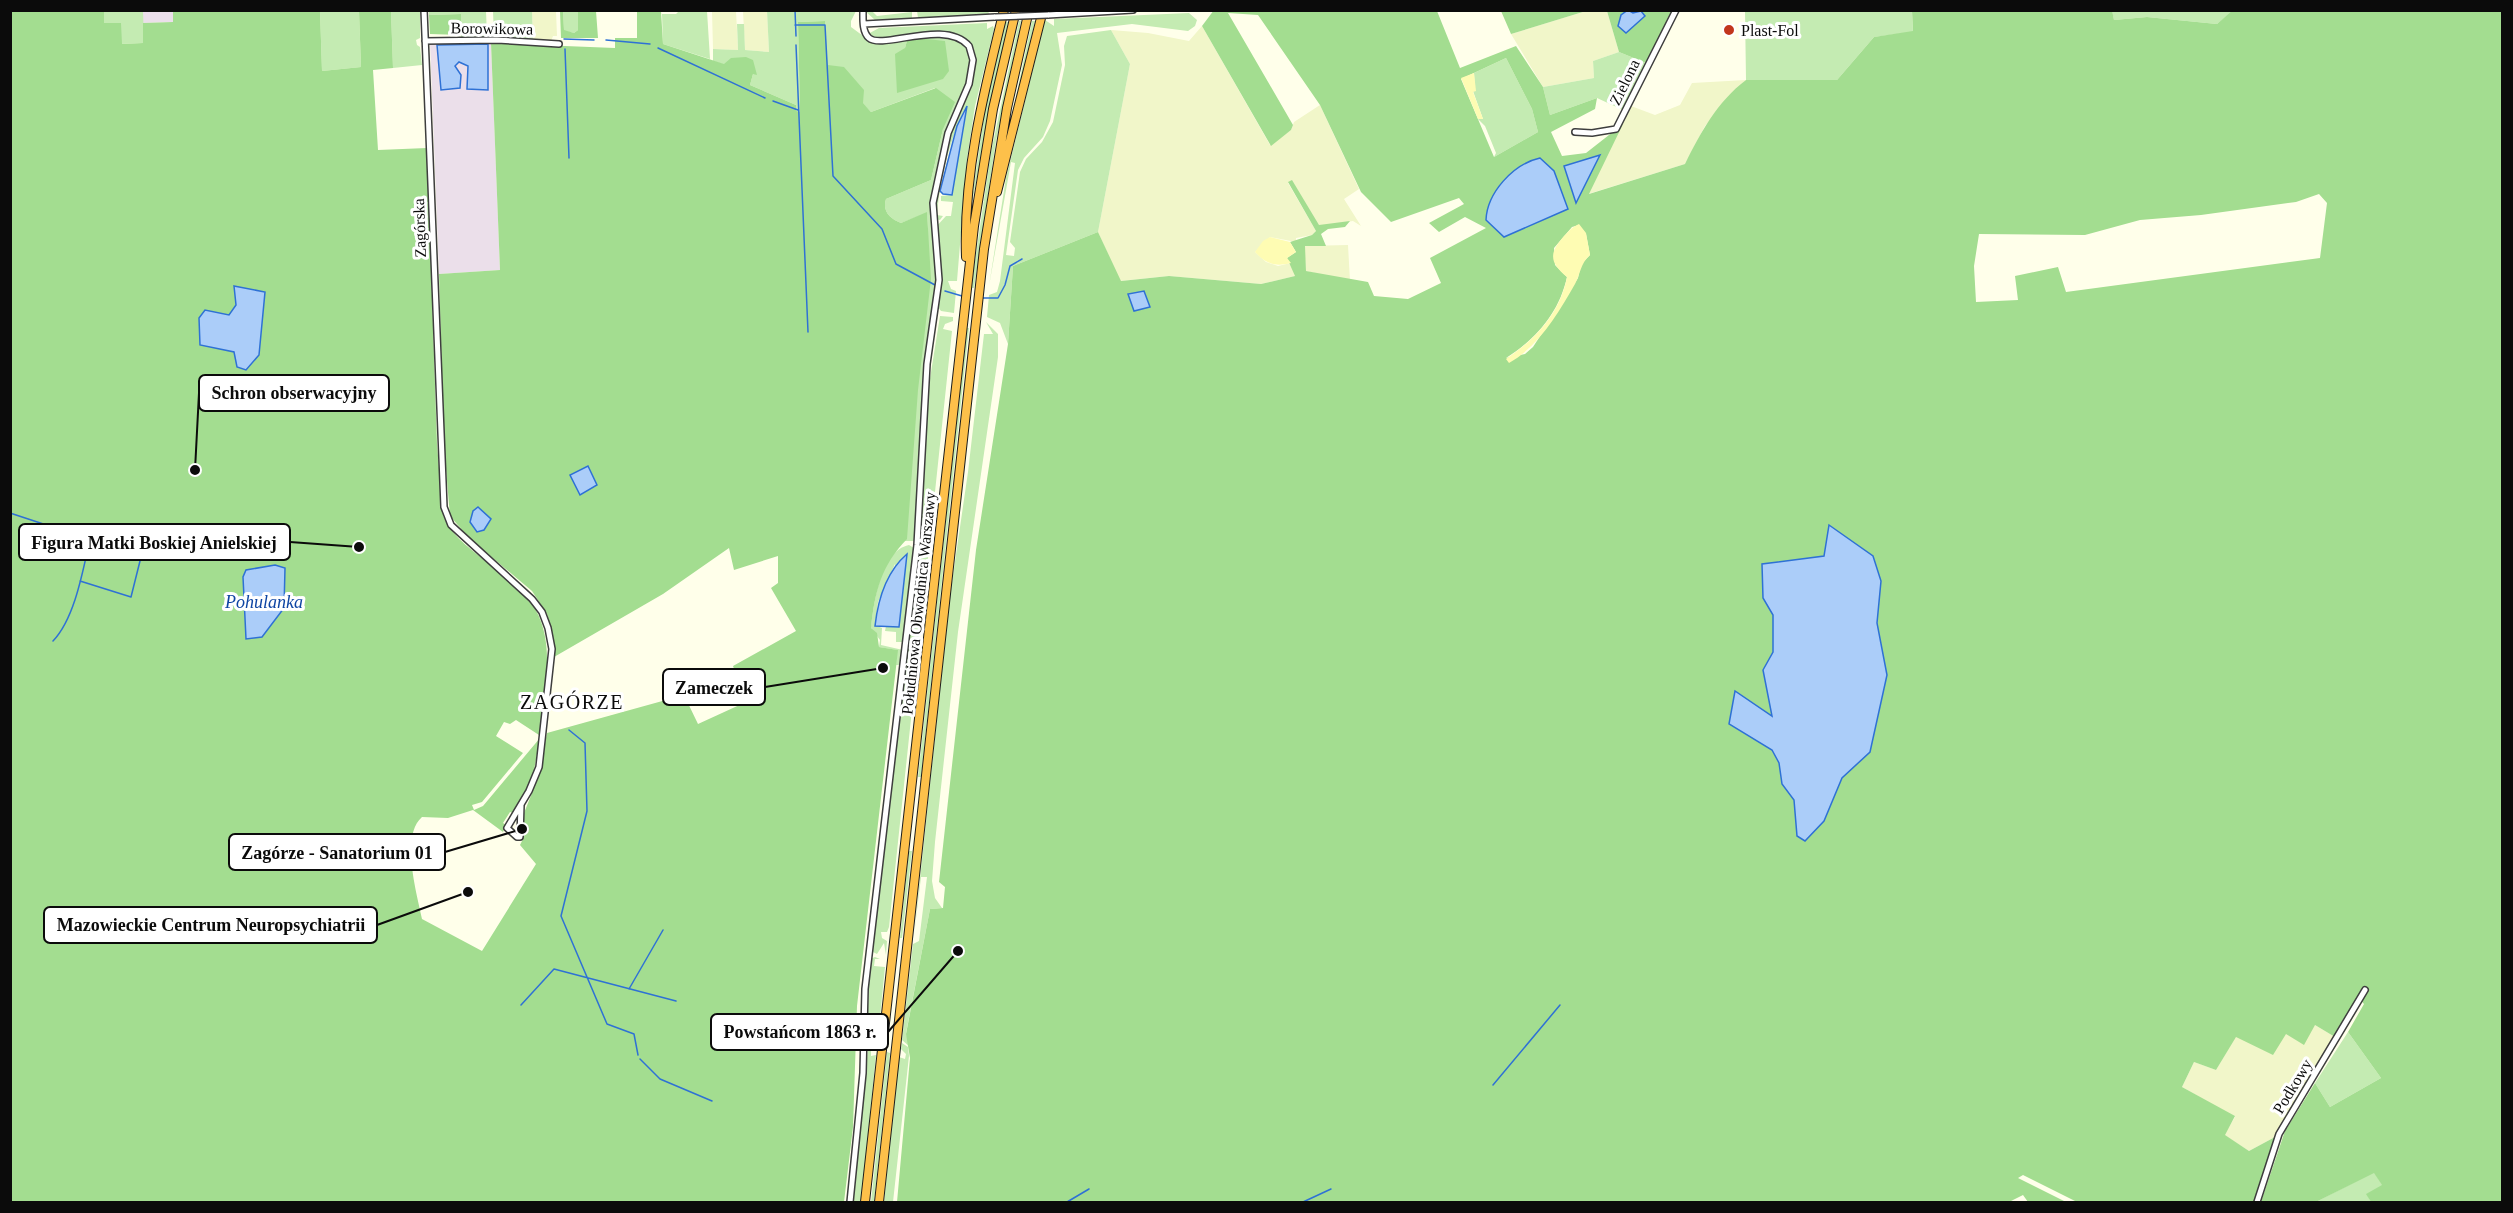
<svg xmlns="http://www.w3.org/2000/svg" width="2513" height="1213" font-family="'Times New Roman',serif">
<rect width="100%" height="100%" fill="#ffffea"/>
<path fill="#ebdfea" d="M143,11H173V22L143,23Z
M430,42L491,43L500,270L439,274Z"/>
<path fill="#f1f6c9" d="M532,11H556L557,36H553L551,41H533Z
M712,11H736L738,50L713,49Z
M743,11H767L769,52L745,50Z
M1586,11H1607L1619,52L1593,61L1594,78L1543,87L1511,34Z
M1202,26L1270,145L1291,130L1294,122L1320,105L1359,189L1344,199L1361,226L1353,221L1319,226L1292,181L1288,183L1316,231L1312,235L1296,238V242L1270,237L1255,252L1266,262L1278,266L1291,263L1295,276L1261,284L1169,276L1120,281L1098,232L1130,64L1111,30L1148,33L1189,41Z
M1746,80L1705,126L1685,164L1588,194L1631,106L1655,115L1680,105L1692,83Z
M1348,245L1350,281L1306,271L1304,246Z
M2315,1025L2335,1037L2275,1137L2249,1151L2224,1135L2235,1117L2182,1087L2194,1062L2216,1070L2236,1036L2286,1034Z"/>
<path fill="#c4ebb2" d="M104,11H143L144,43L121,44L104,24Z
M320,11H359L361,67L322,71Z
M391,11H420V38L416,40L417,45L420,47L422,65L393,68Z
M429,11H486L487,36L461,37V14L429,15Z
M493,11H532L533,41L494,38Z
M563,11H578V30L574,33L564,31Z
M679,11H707L710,59L663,44L662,14H676Z
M767,11H856L851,21V27C877,47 876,43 908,37L905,48L923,37H944L957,39L967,47L970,57L966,87L944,139L930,206L938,271L927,351L914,541H905L928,235L927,213L901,223C890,219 882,211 886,199L931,180L943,129L935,88L871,112L828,66L825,21L798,22L800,112H796V105L750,85L753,74L756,75L713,61V49L738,50L737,24H744L745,50L769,52Z
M865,11H872L877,16L912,12V18L875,20Z
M917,11L988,10L989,14L918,18Z
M1745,11H1912L1913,32L1874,37L1837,80H1746Z
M2112,11H2233L2217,24L2147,17L2114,20Z
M1189,13L1197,20L1195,26L1188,31L1132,24L1057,33L1062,65L1050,121L1043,137L1024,158L1018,170L1006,255L1014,256L1015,248L1010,242L1020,172L1026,159L1042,142L1053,122L1065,65L1064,46L1067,36L1111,30L1130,64L1098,232L1013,266L1008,344L1000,323L987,317L989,295L997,292L1000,281L1015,163L1011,162L989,286L1006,178L1045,20L1054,26V19Z
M1019,21H1021L996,141L974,288H971L991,152Z
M1032,21H1035L1008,135Z
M1005,22H1008L970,212L985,110Z
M987,23V29L993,26L994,29L975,106L967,159L957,281H948L951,289L956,291L954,313L941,311L938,307L942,271L935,228L946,216H951L953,202L941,201V196L951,195L966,109C949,139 940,180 937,215L943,216L940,220L935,219C936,189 942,157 952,129C960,106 975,84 975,59C976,50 971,41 963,37C938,24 882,45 868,34L879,28Z
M1619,52L1646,63L1623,110L1597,98L1550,115L1543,87L1594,78L1593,61Z
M1506,58L1532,109L1538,132L1494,157L1496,153L1485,126L1478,119H1483L1473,91H1475L1474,73Z
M940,316L953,317V321L945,324L943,329L952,331L889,927L887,932H881L882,938L887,941L886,955L884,943L877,954L871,951L913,606L928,391Z
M986,322L998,334V357L958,632L935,842L932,881L935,898L942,908L930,909L906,1033L910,1047L902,1040L913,944L919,941L927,877H921L914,935L950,596L968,472L984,334H993Z
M967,328H969L921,777H918Z
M909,545L914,548L903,642H896V632L885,631L886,626H899L895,564L878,602L875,625L882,628L881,645L903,650L900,665H896L897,650L879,647L880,640L871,628C874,603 880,551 909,545Z
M909,851H912L902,938H900Z
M875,957L880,959H875L874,966L885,967L878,1037L870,1036L867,1032L870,959Z
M2348,1032L2381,1078L2330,1107L2315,1083Z
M869,1040H878L877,1047L871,1049V1056L876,1055L861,1202H851Z
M902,1043L908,1047L909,1056L893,1202H884L899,1057L905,1059L906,1054L901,1049Z
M887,1052L890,1053L874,1202H871Z
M2374,1172L2383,1186L2367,1194L2371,1202H2316Z"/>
<path fill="#a3dd90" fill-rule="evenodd" d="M1214,10L1437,11L1460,68L1516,46L1543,87L1550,115L1597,98L1595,109L1551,132L1562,156L1586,153L1623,124L1589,194L1685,164C1701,132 1717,102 1746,80H1837L1874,37L1913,31L1912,11L2112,10L2114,20L2147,17L2217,24L2233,10L2502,11V1202H2371L2366,1194L2382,1185L2374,1173L2316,1202H2261L2285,1131L2315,1083L2330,1107L2381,1078L2348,1032L2364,1004L2358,997L2335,1037L2315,1025L2304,1045L2286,1034L2273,1055L2236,1037L2216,1070L2194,1062L2182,1087L2235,1116L2225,1135L2249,1151L2275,1137L2254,1202H2077L2023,1175L2018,1178L2066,1202H2028L2023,1195L2009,1202H897L910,1058L906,1034L930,909L943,908L945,887L939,882L976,550L1008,344L1013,266L1098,232L1121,281L1169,276L1261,284L1295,276L1287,258L1296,252L1290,242L1312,235L1316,231L1288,182L1292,180L1319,225L1350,221L1345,227L1328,229L1321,234L1326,246H1305L1306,271L1368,282L1374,296L1408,299L1441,283L1430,258L1486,228L1465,217L1439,232L1429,223L1464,204L1459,198L1391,222L1361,192L1320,105L1258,15L1228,13L1293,125L1291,130L1271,146L1202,26ZM1506,58L1532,109L1538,132L1494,157L1461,79ZM2319,194L2327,203L2320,258L2066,292L2058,267L2015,276L2018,300L1976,302L1974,266L1979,234L2085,235L2140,220L2201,215L2296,202ZM1579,225L1586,234L1590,255L1581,264L1578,278L1533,347L1525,354L1506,358C1536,339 1559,313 1567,277L1555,265L1554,248L1572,227Z
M10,11H104V23H121L122,44L143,43V23L173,22V11H320L322,71L361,67L359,11H391L393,68L373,70L378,150L427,148L437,444L443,515C450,534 467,546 483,559C496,570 510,580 522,592C560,629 545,686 540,733L539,735L516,720L510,724L504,722L496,736L523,753L482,802L472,805L474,810L483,806L540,738L532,781L513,813L510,812L503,823L506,825L503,832L473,810L448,818L422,817C400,836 417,894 422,919L482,951L536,864L520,845L523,839L524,813L538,778L547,733L684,695L698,724L746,702L733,666L796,631L771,588L778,583V556L734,570L729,548L663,594L554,657L553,635L547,614L532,591L470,539L450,516L444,445L439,274L500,270L491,43L615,48V38H637V11H661L663,44L724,64L731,58L746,57L753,60L757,75L753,74L750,85L796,105V111L800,112L798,22L825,21L828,65L844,67L864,90L863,103L871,112L936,88L955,102L943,129L931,180L886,199C882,211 890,219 901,223L927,212L931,279L918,390L907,539C881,566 875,591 871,628L877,633L879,647L898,650L857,1006L853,1127L844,1202H11Z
M560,11H563L564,30L574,33L578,30V11H596L598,38H561Z
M1501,11H1586L1511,34Z
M1607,11H1673L1646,63L1619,52Z
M461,14V35L430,34L429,15Z
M908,37L945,41L949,71L943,79L897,93L895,54L905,48Z"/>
<path fill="#fefcb3" d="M1474,73L1476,91L1473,92L1483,119H1478L1461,78Z
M1579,224L1586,233L1590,255C1580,264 1581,273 1575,284C1558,314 1539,346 1509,363L1506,359C1536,339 1560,313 1567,277C1549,262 1549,253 1564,236C1569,231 1572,227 1579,224Z
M1270,237L1290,242L1296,252L1287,258L1291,263C1275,267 1266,264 1255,252L1263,241Z"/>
<path fill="#abcdf9" stroke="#2e71d5" stroke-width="1.5" d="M1628,10L1633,13L1641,11L1645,16L1626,33L1618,26L1621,15Z
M488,44V90L467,89L468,66L459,62L455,66L461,75L460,88L441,90L437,45Z
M967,106L952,195L943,194L940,191L957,126Z
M1600,155L1576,203L1564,166Z
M1540,158L1554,171L1568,209L1504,237L1486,220C1487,193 1513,164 1540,158Z
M234,286L265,292L259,355L246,370L237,367L234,352L200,345L199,318L205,310L229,315L236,305Z
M1144,291L1150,307L1134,311L1128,294Z
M588,466L597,485L580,495L570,475Z
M478,507L491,519L484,530L477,532L470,522L473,511Z
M1829,525L1873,556L1881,581L1877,623L1887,675L1870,752L1842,778L1824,821L1805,841L1797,836L1794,800L1782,784L1779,763L1772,750L1729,724L1735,691L1772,716L1763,670L1773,652V615L1763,598L1762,564L1824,556Z
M907,554L899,627L875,626C878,599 886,572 907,554Z
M275,565L285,568L284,608L262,637L246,639L243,577L246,570Z"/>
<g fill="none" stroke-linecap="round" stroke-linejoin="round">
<path stroke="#2e71d5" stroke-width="1.5" d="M795,10L796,36
M795,25H825L833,176L882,229L896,264L935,285
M564,39L594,40
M606,40L650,44
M796,45L808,332
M658,48L765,98
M565,49L569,158
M773,101L798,110
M945,291L962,296
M982,298H998L1005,285L1010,266L1022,259
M10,513L98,542L143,549L131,597L80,581
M53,641C75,618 83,570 90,539
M569,730L585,743L587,811L561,916L607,1024L634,1034L638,1055
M629,989L663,930
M521,1005L554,969L676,1001
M640,1059L660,1079L712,1101
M1493,1085L1560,1005
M1067,1202L1089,1189
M1303,1202L1331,1189"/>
<g stroke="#3e3e3e" stroke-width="8">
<path id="minor" d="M424,10L444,507L451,525L532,599L542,612L548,628L552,649L539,767L529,791L507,828L517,837H520L521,805
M1048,15L1133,10
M864,24L995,17
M425,41L497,40L559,44
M1575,132L1592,133L1616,129L1676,10
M850,1202L863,1073L865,989L917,545L927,364L939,280L933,203L948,133L969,84L973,60L969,46C945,18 883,50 869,38C862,32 863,19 863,10
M2257,1202L2279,1134L2365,990"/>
</g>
<g stroke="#1c1c1c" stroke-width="10">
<path id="highway" d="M997,192L1043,10
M966,257C963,174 984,91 1004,10
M865,1202L974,226L993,109L1016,10
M879,1202L984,249L1007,108L1029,10"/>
</g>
<use href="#minor" stroke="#fff" stroke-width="5"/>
<use href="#highway" stroke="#fdc04a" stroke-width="8"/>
<g stroke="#3e3e3e" stroke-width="8" stroke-linecap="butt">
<path id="minor-bridge" d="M995,17L1048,15"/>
</g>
<use href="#minor-bridge" stroke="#fff" stroke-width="5"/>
</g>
<circle fill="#c2361c" stroke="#fff" stroke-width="2" cx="1729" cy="30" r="6"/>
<g text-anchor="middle" stroke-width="6" stroke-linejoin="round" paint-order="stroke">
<g font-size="16" fill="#0b0b0b" stroke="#fff">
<text transform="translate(492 28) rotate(1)" y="6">Borowikowa</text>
<text transform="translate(1624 82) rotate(-64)" y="6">Zielona</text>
<text transform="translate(419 228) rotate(-92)" y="6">Zagórska</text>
<text transform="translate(918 603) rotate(-84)" y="6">Południowa Obwodnica Warszawy</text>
<text transform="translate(2292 1086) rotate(-59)" y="6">Podkowy</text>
</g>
<g font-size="16" fill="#0b0b0b" stroke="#fff" text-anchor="start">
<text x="1741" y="36">Plast-Fol</text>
</g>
<g font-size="18" font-style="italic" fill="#0f45a3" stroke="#fff">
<text x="264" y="608">Pohulanka</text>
</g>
<g font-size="20" letter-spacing="1.5" fill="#0b0b0b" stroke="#fff">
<text x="572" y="709">ZAGÓRZE</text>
</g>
</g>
<path fill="none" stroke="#0b0b0b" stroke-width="2" d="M195 470L199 393M359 547L290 542M883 668L765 687M522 829L445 852M468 892L377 925M958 951L888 1032"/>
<g fill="#0b0b0b" stroke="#fff" stroke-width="2">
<circle cx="195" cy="470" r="6"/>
<circle cx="359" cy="547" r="6"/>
<circle cx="883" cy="668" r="6"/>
<circle cx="522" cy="829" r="6"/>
<circle cx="468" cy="892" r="6"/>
<circle cx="958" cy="951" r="6"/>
</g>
<g fill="#fff" stroke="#0b0b0b" stroke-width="2">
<rect x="199" y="375" width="190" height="36" rx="6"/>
<rect x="19" y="524" width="271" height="36" rx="6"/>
<rect x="663" y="669" width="102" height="36" rx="6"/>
<rect x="229" y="834" width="216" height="36" rx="6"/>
<rect x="44" y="907" width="333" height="36" rx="6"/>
<rect x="711" y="1014" width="177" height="36" rx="6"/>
</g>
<g font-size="18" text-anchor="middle" font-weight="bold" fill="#0b0b0b">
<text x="294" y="399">Schron obserwacyjny</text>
<text x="154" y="549">Figura Matki Boskiej Anielskiej</text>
<text x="714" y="694">Zameczek</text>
<text x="337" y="859">Zagórze - Sanatorium 01</text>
<text x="211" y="931">Mazowieckie Centrum Neuropsychiatrii</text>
<text x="800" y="1038">Powstańcom 1863 r.</text>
</g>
<rect width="2513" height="1213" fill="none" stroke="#0b0b0b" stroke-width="24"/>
</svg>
